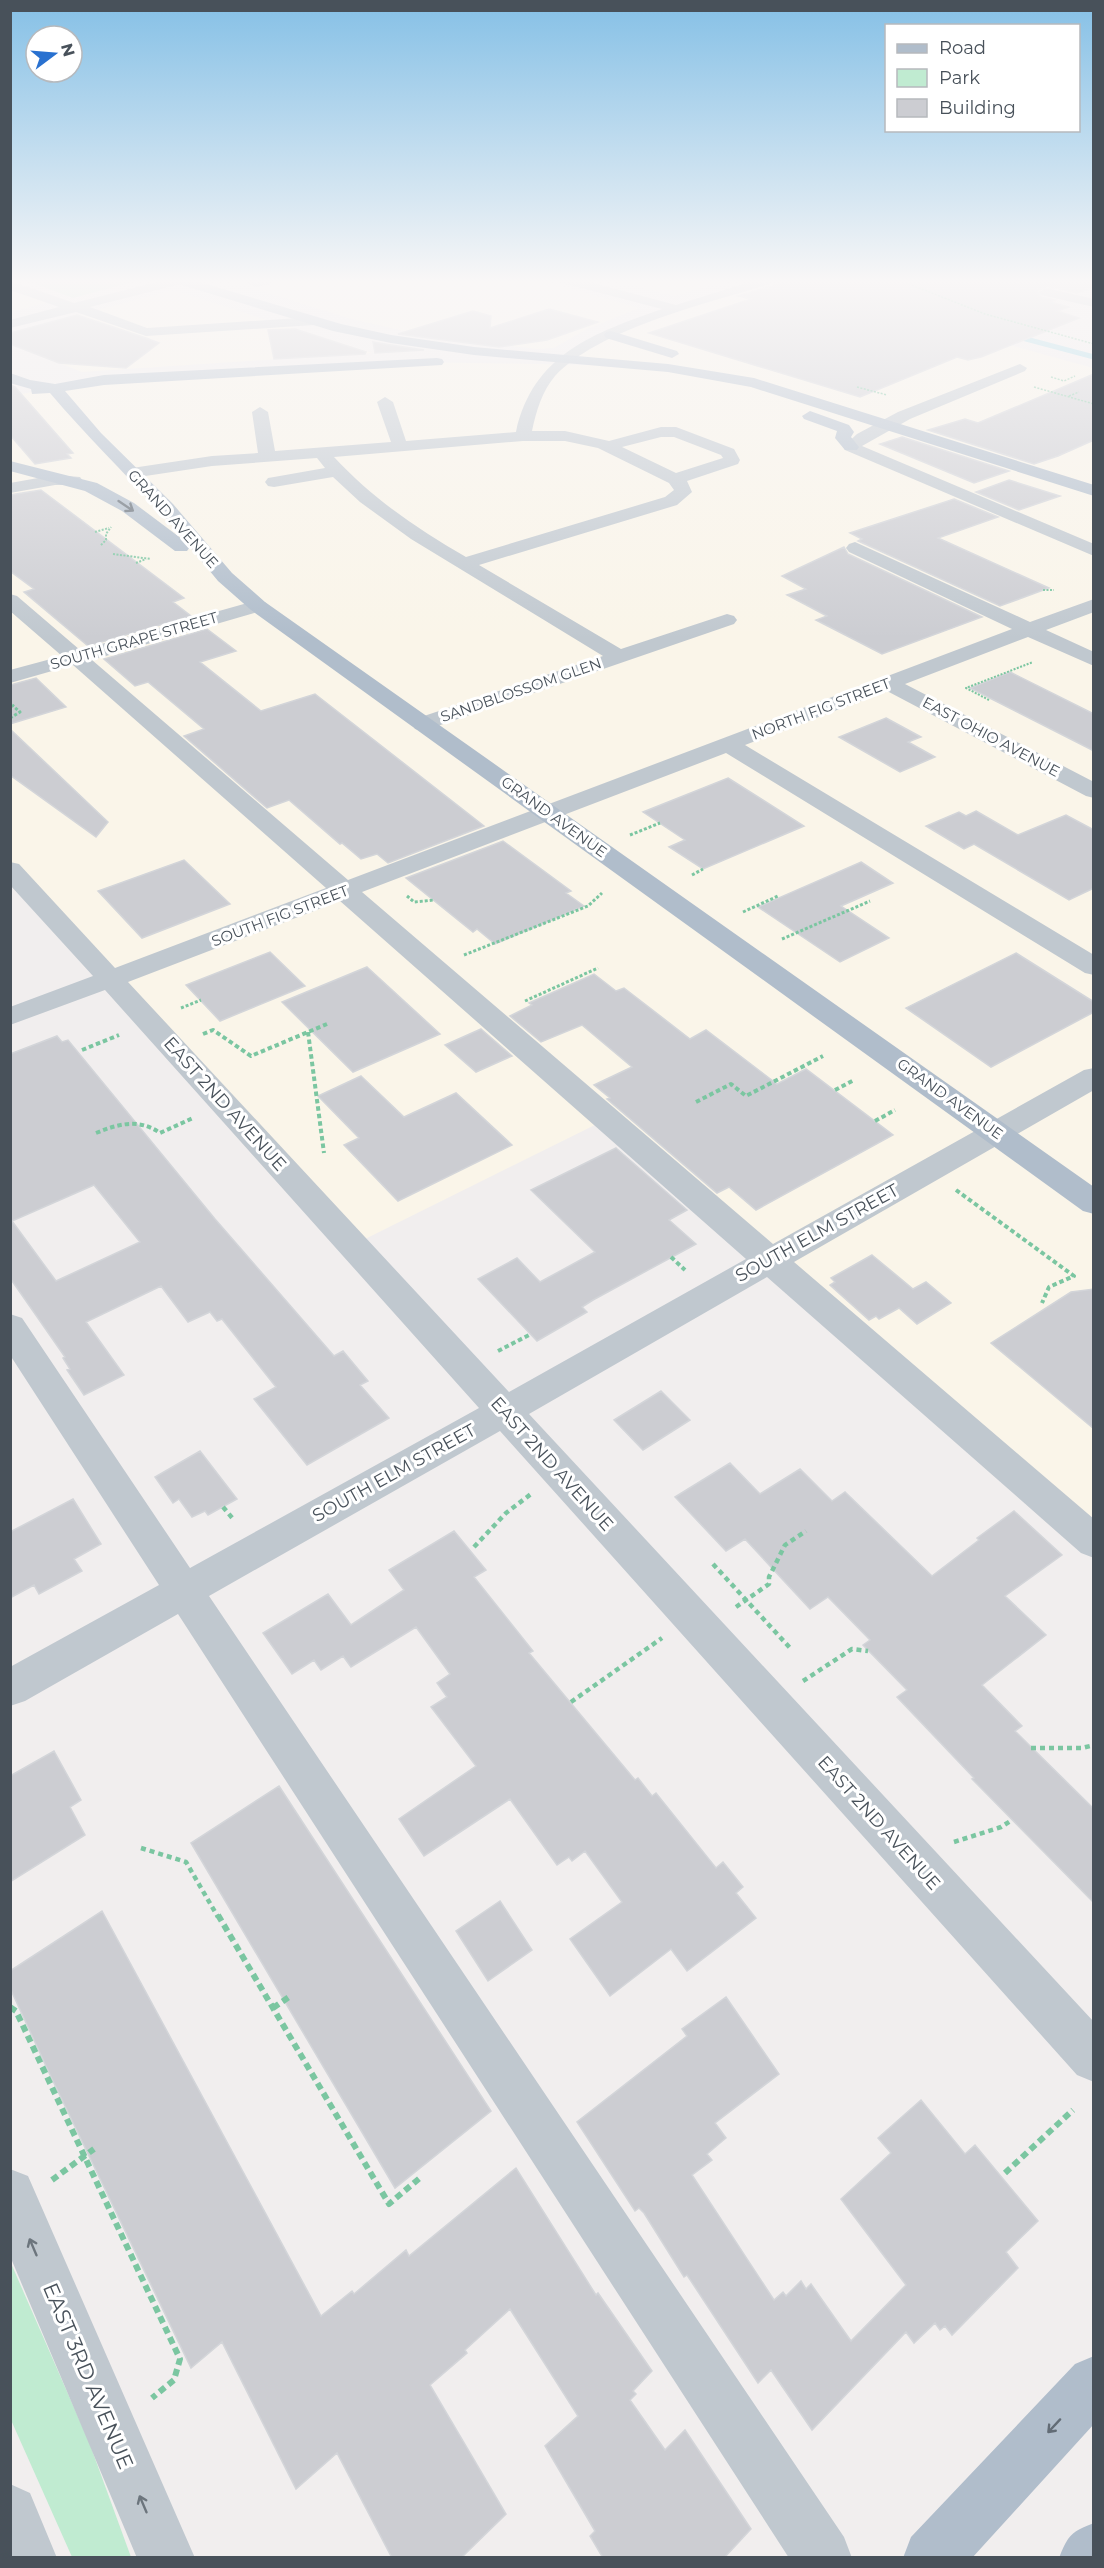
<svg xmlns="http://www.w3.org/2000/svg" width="1104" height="2568" font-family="Montserrat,sans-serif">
<rect width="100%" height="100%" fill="#f1eeee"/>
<path fill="#faf5e9" d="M227,280H541L639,308L585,330L554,348L537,349L442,338L395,329L348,318Z
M610,280H729L674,296Z
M769,280H823L995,341L1093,368V1542L607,1119L353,1245L11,869V396L85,382L414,362L590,365L567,356L676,309Z
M11,289L49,302L11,312Z
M173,290L220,305L273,322L146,330L94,311Z
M82,314L140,334L284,325L372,353L82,372L11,344L10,333Z"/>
<path fill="#c0ebd1" d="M25,280H140L73,298Z
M10,2261L89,2442L131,2557H72L11,2420Z"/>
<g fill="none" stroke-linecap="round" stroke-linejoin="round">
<path stroke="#91d2e4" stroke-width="5" d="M1011,335L1094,357"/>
</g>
<path fill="#cccdd2" stroke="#d3d5d9" stroke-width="1.5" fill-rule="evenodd" d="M777,280H1094V287L1077,293L1047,286L1037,291L1041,297L1055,300L1050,302L1069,307L1057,311L1079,318L981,357L968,360L957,357L860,397L649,333L751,299L738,296L775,285Z
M549,309L598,322L547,340L499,347L398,334L473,311L491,316L490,328Z
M77,315L146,338L159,343L126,368L59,363L10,344V333Z
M295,329L366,352L365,354L274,359L268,330Z
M373,342L391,345L424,350L375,353Z
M1094,374V440L1058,456L1034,464L928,430L965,419L978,423Z
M10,385L15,387L73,453L67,454L71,458L35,464L10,435Z
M902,437L1009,471L974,483L880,444Z
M1009,480L1060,496L1019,510L976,492Z
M41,490L184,598L173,602L191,616L88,646L24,592L34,589L10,571V495Z
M954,499L998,517L938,538L1049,588L1000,606L858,541L862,539L850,533Z
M844,547L848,554L982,617L882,654L816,620L827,616L787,595L806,589L782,576Z
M207,629L236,651L200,662L261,711L315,694L484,826L388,863L377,854L361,859L342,843L340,844L289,800L267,808L184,736L204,729L148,682L135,686L104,659Z
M1010,672L1094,714V751L970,688Z
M36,678L66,707L10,724V685Z
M886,718L921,737L908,742L935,757L900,772L839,737Z
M10,729L108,822L96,837L10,775Z
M728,778L804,826L703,869L669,847L685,840L643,812Z
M976,811L1018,835L1066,815L1094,830V888L1069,900L974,844L964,849L926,826L959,812L966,816Z
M503,841L571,891L566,893L584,906L495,944L477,929L473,932L406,878Z
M184,860L230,904L142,938L98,891Z
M861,862L893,883L841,906L889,938L840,962L758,907Z
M270,952L305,986L220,1021L186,985Z
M1016,953L1094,1002V1012L991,1067L906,1008Z
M367,967L440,1034L353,1072L282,1002Z
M594,974L616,991L624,988L690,1039L706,1030L777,1084L806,1069L893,1135L756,1210L729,1187L717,1193L607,1099L610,1098L594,1085L632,1067L582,1025L541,1042L510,1016L532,1005L529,1003Z
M481,1029L512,1056L476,1072L445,1045Z
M57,1036L62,1042L68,1040L215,1219L334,1356L343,1351L368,1381L360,1385L389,1418L307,1465L254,1399L276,1387L222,1319L217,1321L210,1312L188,1322L161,1286L86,1322L124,1375L84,1395L67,1370L70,1369L63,1358L65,1357L10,1278V1054ZM94,1185L140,1242L56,1281L12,1221Z
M361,1076L404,1117L456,1093L512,1145L398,1201L344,1145L359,1138L318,1096Z
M616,1148L687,1210L669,1220L696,1244L593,1300L582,1307L587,1312L537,1341L478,1279L517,1258L540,1282L595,1252L531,1190Z
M872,1255L913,1289L926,1282L951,1303L917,1324L899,1308L879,1319L876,1316L869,1320L830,1285L835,1282L831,1278Z
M1094,1289V1429L991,1343L1071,1292Z
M661,1391L690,1420L643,1450L614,1420Z
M200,1451L237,1499L208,1515L205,1511L192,1517L179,1499L173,1503L155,1477Z
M730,1463L760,1494L800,1469L832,1501L845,1492L932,1576L979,1540L977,1538L1014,1511L1062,1555L1005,1596L1046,1635L982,1685L1022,1726L1015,1731L1094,1809V1903L972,1779L974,1778L897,1697L907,1690L863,1645L870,1640L828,1597L810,1609L745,1539L726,1551L675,1497Z
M73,1499L101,1544L74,1559L82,1571L39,1594L34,1585L10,1598V1532Z
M454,1531L486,1570L474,1577L533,1651L529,1653L635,1780L638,1778L652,1796L656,1793L716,1868L723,1862L743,1887L736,1893L756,1918L687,1971L671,1949L610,1996L570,1939L622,1902L585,1851L572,1861L569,1857L557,1865L510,1799L424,1856L399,1819L476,1766L431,1707L447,1697L437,1683L450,1674L416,1627L351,1667L343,1656L321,1670L314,1660L292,1674L263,1633L328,1594L351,1625L404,1590L389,1570Z
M54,1751L81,1800L70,1807L85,1835L10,1882V1776Z
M279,1786L491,2111L395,2188L191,1843Z
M500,1901L532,1950L488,1981L456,1931Z
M102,1911L321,2316L352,2291L354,2294L406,2250L409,2256L516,2168L596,2295L598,2293L652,2371L633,2391L636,2394L630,2400L665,2450L685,2430L751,2529L724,2558H603L590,2536L595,2531L545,2446L578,2416L510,2309L465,2350L467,2353L430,2385L506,2514L461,2558H392L337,2453L296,2489L222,2342L191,2368L51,2077L10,1988V1971Z
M726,1997L779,2074L715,2123L726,2138L707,2154L712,2160L692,2175L774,2300L783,2292L786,2296L801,2281L806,2289L811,2284L851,2341L906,2285L841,2199L891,2153L878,2138L921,2100L965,2154L975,2145L1038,2221L1006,2252L1018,2268L952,2335L945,2326L940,2330L935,2323L914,2343L906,2332L812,2430L771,2370L758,2383L687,2275L684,2277L644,2213L639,2208L635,2211L577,2122L687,2036L682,2029Z"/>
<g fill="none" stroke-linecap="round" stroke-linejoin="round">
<path stroke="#7bc6a1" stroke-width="1.5" stroke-dasharray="2 1.5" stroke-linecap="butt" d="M899,280L985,314L1094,344
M1051,377L1064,381L1075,376
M857,387L887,395
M1034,387L1094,404
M1069,396L1079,392"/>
<path stroke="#7bc6a1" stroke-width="2" stroke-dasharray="2 1.5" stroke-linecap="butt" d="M95,532L109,528
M101,545L106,540V534L111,527
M113,554L151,559
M136,563L146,559
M1043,590H1054
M989,700L966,688L1033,662
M10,703L14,706"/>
<path stroke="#7bc6a1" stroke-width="3" stroke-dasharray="3 2" stroke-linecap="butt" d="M10,718L20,712L12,705
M630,835L660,823
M692,875L703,869
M407,896L414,902L434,900
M743,912L778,896
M782,939L870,901
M464,955L588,906L602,893
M525,1001L598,968
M181,1008L201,1000"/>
<path stroke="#7bc6a1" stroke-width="4" stroke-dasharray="4.5 3" stroke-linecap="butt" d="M308,1032L324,1153
M203,1034L213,1030L251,1056L327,1024
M82,1050L119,1035
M835,1090L854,1080
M696,1102L731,1084L746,1096L823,1056
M875,1121L895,1110
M96,1133C118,1124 139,1118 160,1133L193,1118
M956,1190L1074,1276L1049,1287L1042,1303
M671,1257L685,1270
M498,1351L531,1334"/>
<path stroke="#7bc6a1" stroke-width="4.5" stroke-dasharray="5 4" stroke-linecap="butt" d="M223,1507L234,1520
M474,1547L506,1513L531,1494
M713,1564L791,1649
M736,1607L769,1584V1577L785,1545L806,1531
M803,1681L852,1649L868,1651
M571,1702L662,1638
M1031,1748H1082L1094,1745
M954,1842L1001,1827L1012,1820
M141,1848L186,1862L218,1917"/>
<path stroke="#7bc6a1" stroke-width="6" stroke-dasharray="7 4.5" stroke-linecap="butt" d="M218,1915L389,2204L421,2177
M10,2007L16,2011L180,2359L174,2380L152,2398
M273,2008L289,1997
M1005,2173L1073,2110
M52,2180L94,2149"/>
<path fill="#c0c8cf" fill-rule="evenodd" d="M165,280H187L185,283L90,307L147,328L314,317L321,321L314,325L146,336L76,312L10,328V320L59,307L10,290V281L74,303Z
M240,280H271L272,281L270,284L256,287Z
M561,280H582L676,305L756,280H775L774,283C711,302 600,328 555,376C542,391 536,412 532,431H565L609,441L661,427H676L734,449L740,460L738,464L687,481L692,492L677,505L479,565L621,649L727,614L734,616L737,620L734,624L423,731L415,729L412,724L415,719L603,656L411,539L360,502L333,477L274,487L268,486L265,482L268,478L274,477L325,468L317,458L212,466L132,478L124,473L132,468L212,456L258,453L252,412L260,407L268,412L275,451L391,442L377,402L385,397L393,402L406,441L516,432C533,354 594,333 662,309L562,283ZM661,437H674L721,455L723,458L676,473L622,447ZM523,441H565L598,448L669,483L674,490L665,497L466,557C417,529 372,498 334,457Z
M1046,288L1094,299V307L1041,295L1039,292Z
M1020,364L1027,368L1025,371L910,419L862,446L1094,544V556L845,450L843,447L857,434L898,412Z
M55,475L80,477L83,481L80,485H55L10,493V483Z
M855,542L1030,622L1094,599V612L1046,630L1094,652V666L1028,637L905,684L1094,782V798L1086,796L887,691L745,745L1094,955V975L1085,973L726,753L362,892L773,1244L1084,1070L1094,1068V1090L794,1262L1094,1519V1558L1081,1553L767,1277L529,1414L1094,2022V2082L1077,2075L500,1431L209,1596L844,2537L852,2558H789L178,1614L25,1701L10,1706V1667L159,1585L10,1355V1314L22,1318L190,1568L479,1408L105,990L10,1025V1007L93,976L10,885V862L19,864L115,968L326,888L73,665L10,683V670L62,656L10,611V594L17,596L80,650L251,602H265L268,606L265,610L92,660L348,880L1012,629L849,552L846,548L849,544ZM340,901L746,1259L509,1392L128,982Z
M10,2169L28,2176L195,2558H137L10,2256Z
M10,2484L30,2493L57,2558H10Z"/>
<path fill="#b0bdcb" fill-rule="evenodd" d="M173,280H193L341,324L391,335L474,347L668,364L754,378L1094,485V496L751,387L668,372L474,355L391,343L333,331L175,283Z
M611,331L677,351L679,354L672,358L606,338L604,335L606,332Z
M437,358L442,359L444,362L442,365L104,385L65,391L101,433L173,504L232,573L265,602L1094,1187V1214L1083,1211L251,610L218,581L190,547L187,551H175L122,511L85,491L10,471V461L97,483L134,503L186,542C143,490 94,445 50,393L32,394L31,389L10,383V373L30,380L55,384L104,375Z
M810,411L849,425L854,432L851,437L859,447L857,450H845L835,438L837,431L804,419L802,416Z
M1094,2356V2424L972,2558H903L911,2537L1075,2364Z
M1094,2523V2558H1059C1068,2535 1071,2532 1094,2523Z"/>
</g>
<defs><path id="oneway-shaft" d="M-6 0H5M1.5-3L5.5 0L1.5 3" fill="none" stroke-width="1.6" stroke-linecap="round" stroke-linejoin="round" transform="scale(1.5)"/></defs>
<g stroke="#626c76">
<use href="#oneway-shaft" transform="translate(126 506) rotate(34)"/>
<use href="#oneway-shaft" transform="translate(1054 2426) rotate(133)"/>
</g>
<g stroke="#6c757d">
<use href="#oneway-shaft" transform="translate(33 2247) rotate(-113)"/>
<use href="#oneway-shaft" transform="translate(143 2504) rotate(-113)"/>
</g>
<linearGradient id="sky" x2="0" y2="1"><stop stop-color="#85c0e6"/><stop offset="0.44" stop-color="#f9f7f7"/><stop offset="1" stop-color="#f9f7f7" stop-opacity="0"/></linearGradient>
<rect width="1104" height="639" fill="url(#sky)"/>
<g text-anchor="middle" stroke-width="6" stroke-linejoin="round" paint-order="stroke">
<g font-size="15" fill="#48515a" stroke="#fff">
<text transform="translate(173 519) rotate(48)" y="5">GRAND AVENUE</text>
<text transform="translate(134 641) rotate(-16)" y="5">SOUTH GRAPE STREET</text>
<text transform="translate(521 690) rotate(-19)" y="5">SANDBLOSSOM GLEN</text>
<text transform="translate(821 709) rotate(-21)" y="5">NORTH FIG STREET</text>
<text transform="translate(991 737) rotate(28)" y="5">EAST OHIO AVENUE</text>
<text transform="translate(554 817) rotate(36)" y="5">GRAND AVENUE</text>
<text transform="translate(280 916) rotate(-21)" y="5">SOUTH FIG STREET</text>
<text transform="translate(950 1099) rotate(36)" y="5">GRAND AVENUE</text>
</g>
<g font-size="18" fill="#48515a" stroke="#fff">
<text transform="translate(225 1104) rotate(48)" y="6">EAST 2ND AVENUE</text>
<text transform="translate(817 1233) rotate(-29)" y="6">SOUTH ELM STREET</text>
<text transform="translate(552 1464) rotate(48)" y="6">EAST 2ND AVENUE</text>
<text transform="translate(394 1473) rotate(-29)" y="6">SOUTH ELM STREET</text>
<text transform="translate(879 1823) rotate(48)" y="6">EAST 2ND AVENUE</text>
</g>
<g font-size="21" fill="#48515a" stroke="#fff">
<text transform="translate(88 2376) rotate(67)" y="7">EAST 3RD AVENUE</text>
</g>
</g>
<rect width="1104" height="2568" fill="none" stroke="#48515a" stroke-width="24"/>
<rect x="885" y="24" width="195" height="108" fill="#ffffff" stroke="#b6b9bd" stroke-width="1.5"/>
<rect x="897" y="44" width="30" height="9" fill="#b0bdcb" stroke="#b6b9bd" stroke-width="1.5"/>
<text x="939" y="54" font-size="18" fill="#48515a">Road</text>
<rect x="897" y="69" width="30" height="18" fill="#c0ebd1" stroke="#b6b9bd" stroke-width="1.5"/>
<text x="939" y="84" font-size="18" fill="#48515a">Park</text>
<rect x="897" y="99" width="30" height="18" fill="#cccdd2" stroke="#b6b9bd" stroke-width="1.5"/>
<text x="939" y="114" font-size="18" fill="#48515a">Building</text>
<g transform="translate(54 54) rotate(74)"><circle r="28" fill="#ffffff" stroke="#b6b9bd" stroke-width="1.5"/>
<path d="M0-4.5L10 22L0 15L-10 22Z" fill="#2971d0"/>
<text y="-9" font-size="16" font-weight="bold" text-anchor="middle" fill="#48515a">N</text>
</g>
</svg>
